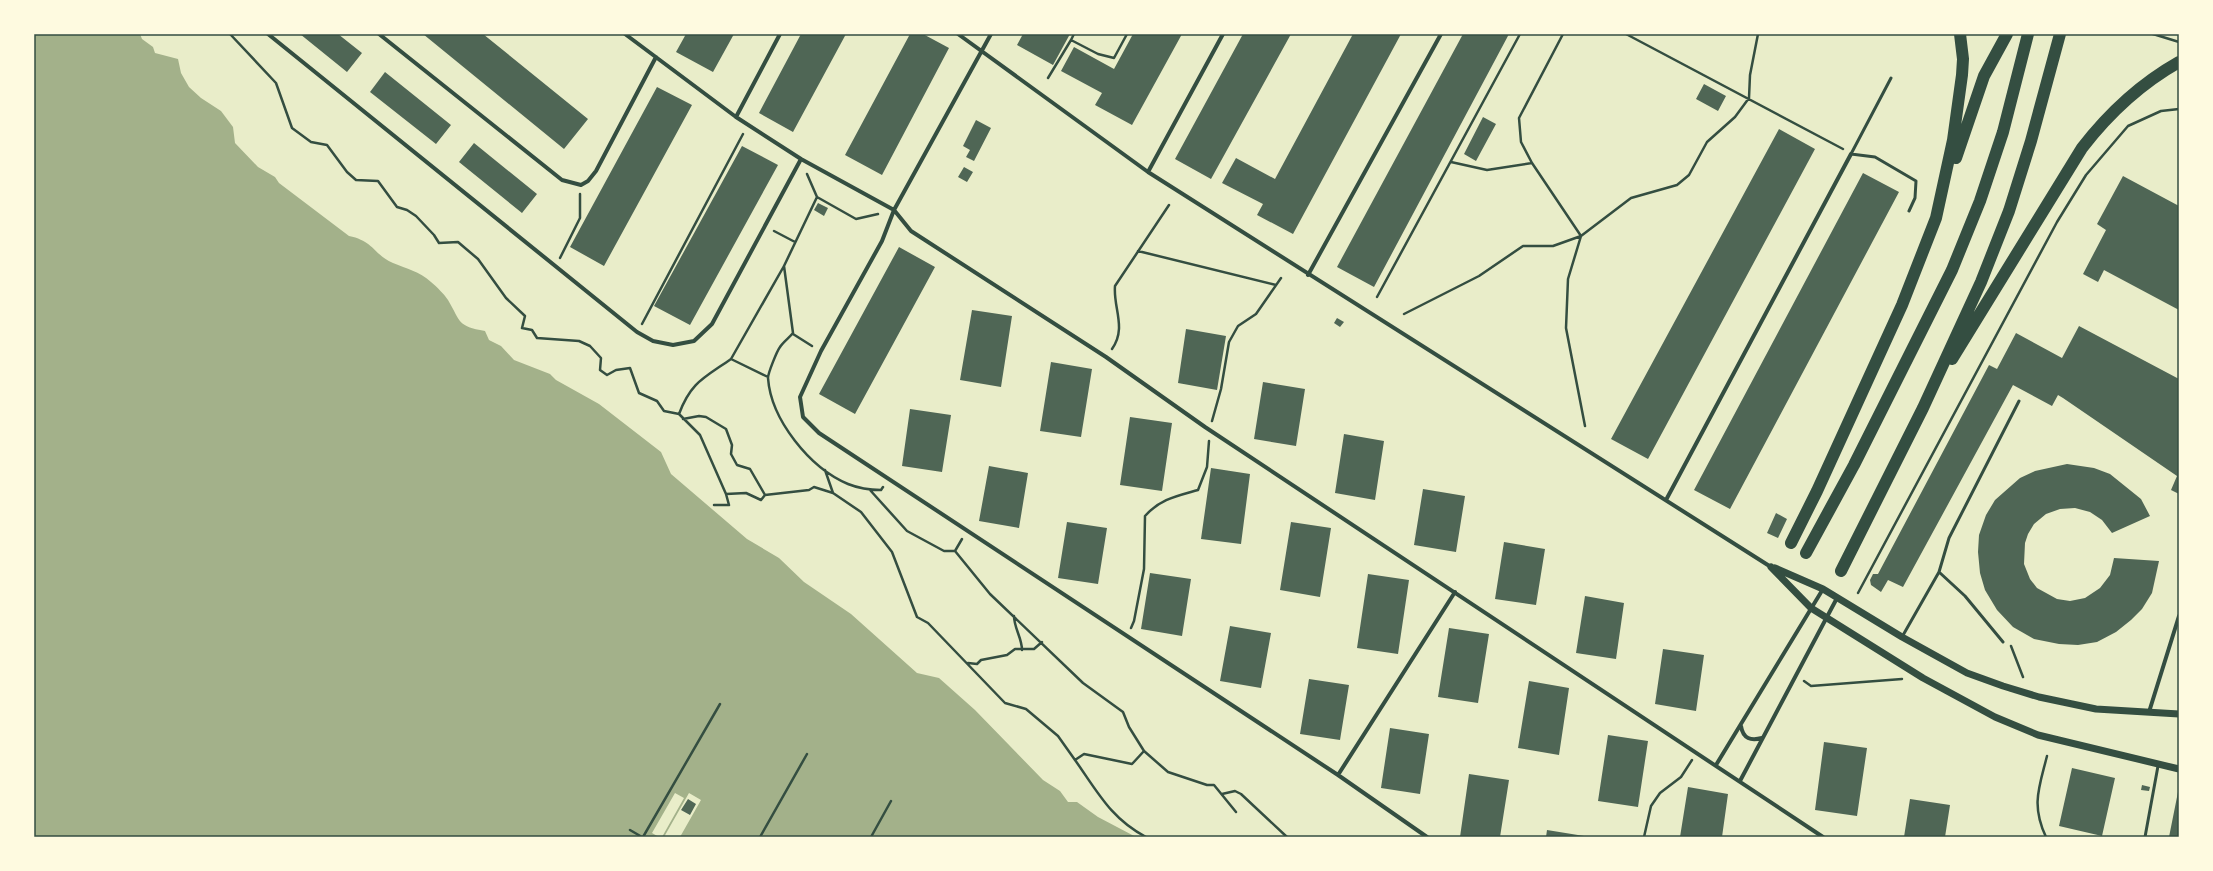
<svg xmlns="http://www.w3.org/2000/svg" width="2213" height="871" font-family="Manrope,sans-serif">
<rect width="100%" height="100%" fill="#e9edc9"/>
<path fill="#a3b18a" d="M34,34H140L142,39L153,47L155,53L178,59L181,73L189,87L201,98L221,111L233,127L235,143L258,167L275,177L279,183L349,236C374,241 374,255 393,263C407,269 419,271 431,282C437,287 444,294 448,300C461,322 457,326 485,331L489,340L501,346L514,360L550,374L556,380L599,404L661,452L671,474L747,539L779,558L804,582L851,614L917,673L939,678L975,710L1043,780L1060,791L1068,802H1077L1098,817L1136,837H34Z"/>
<path fill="#e9edc9" d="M675,793L684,798L662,837H659L652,833Z
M689,793L701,800L680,837H664Z"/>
<path fill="#4f6655" d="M300,34H338L362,53L347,72Z
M423,34H483L588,119L564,149Z
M686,34H734L713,72L676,52Z
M801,34H846L793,132L759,113Z
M910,34H923L949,48L882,175L845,155Z
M1023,34H1070L1053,65L1017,45Z
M1133,34H1182L1132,125L1095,105L1102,93L1061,71L1074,47L1114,69Z
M1243,34H1291L1211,179L1175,159Z
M1353,34H1401L1293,234L1257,215L1263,204L1222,183L1236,158L1275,179Z
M1463,34H1509L1374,287L1337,267Z
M385,72L451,125L436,144L370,92Z
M1704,84L1726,96L1718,111L1696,99Z
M657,87L692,105L604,266L570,247Z
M1483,117L1496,124L1476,161L1464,154Z
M976,120L991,128L974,161L966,157L970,150L963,146Z
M1779,129L1815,149L1648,459L1611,439Z
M474,143L537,194L522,213L459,162Z
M742,146L778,165L690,325L654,306Z
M964,167L973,172L967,182L958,177Z
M1863,173L1899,192L1730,509L1694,490Z
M2123,176L2179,206V310L2104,270L2098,282L2083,274L2106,230L2097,224Z
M818,203L828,208L824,216L814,210Z
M899,247L935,267L855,414L819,394Z
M972,310L1012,316L1001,387L960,380Z
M1337,318L1344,322L1340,327L1334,323Z
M2079,326L2179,379V494L2171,490L2177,476L2063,398L2058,395L2052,406L2013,385L1903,587L1888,580L1881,592L1871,585L1870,580L1873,574H1878L1989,365L1997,369L2016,333L2062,358Z
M1186,329L1226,336L1217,390L1178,383Z
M1051,362L1092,369L1081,437L1040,431Z
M1263,382L1305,389L1296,446L1254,439Z
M910,409L951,415L942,472L902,466Z
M1130,417L1172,423L1162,491L1120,485Z
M1344,434L1384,441L1375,500L1335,493Z
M2067,464L2094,468L2110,474L2141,499L2150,516L2112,533L2102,520L2090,512L2075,508L2060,509L2046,514L2034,524L2028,534L2025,543L2024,564L2030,579L2037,588L2057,599L2070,601L2085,598L2100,588L2110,575L2114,558L2159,561L2152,593L2142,609L2131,620L2116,632L2097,642L2078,645L2059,644L2034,639L2013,627L1997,610L1985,590L1980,573L1978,552L1979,535L1986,515L1995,500L2020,478L2035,471Z
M989,466L1028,473L1019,528L979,521Z
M1211,468L1250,474L1241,544L1201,539Z
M1423,489L1465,496L1456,552L1414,545Z
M1776,513L1787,519L1778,538L1767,533Z
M1067,522L1107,528L1098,584L1058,578Z
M1291,522L1331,528L1320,597L1280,590Z
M1504,542L1545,549L1536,605L1495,599Z
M1150,573L1191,579L1182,636L1141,629Z
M1368,574L1409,580L1398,654L1357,648Z
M1585,596L1624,603L1616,659L1576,653Z
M1230,626L1271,633L1261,688L1220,681Z
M1449,628L1489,634L1478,703L1438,697Z
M1663,649L1704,655L1696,711L1655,704Z
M1309,679L1349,685L1340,740L1300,734Z
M1529,681L1569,688L1559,755L1518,748Z
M1390,728L1429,734L1420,794L1381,788Z
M1608,735L1648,741L1638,807L1598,801Z
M1824,742L1867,748L1857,816L1815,810Z
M2072,768L2115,778L2102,836L2059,826Z
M1469,774L1509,780L1500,837H1460Z
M2142,785L2150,787L2149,791L2141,790Z
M1688,787L1728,794L1722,837H1680Z
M2178,792L2179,837H2169Z
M688,799L696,804L690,815L681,810Z
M1910,799L1950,805L1945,837H1904Z
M1547,830L1584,836V837H1546Z"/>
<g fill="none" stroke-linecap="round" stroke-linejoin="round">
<path stroke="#344e41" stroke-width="2.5" d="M230,34L276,83L292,128L311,142L327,145L347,172L356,180L378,181L397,207L407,210L416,216L434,235L439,243L458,242L465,248L478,259L506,298L525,316L522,328L532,330L537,338L579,341L590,346L601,358L600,370L607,375L616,370L630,368L639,393L657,401L664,411L679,414L700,435L726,494L729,505H714
M1563,34L1519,118L1521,142L1532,163L1581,236L1568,279L1566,328L1585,426
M1626,34L1843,149
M2153,34L2179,42
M1071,40L1074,34
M1048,78L1071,40L1098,54L1114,58L1127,34
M1451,162L1487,170L1532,163
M817,197L856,219L878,214
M774,231L795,242
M1138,251L1276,285
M560,258L580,218V194
M784,266L793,333C789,338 783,342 780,347C777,351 768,373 768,378C771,420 810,468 848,484C858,488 870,490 881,490L883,487
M1377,297L1520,34
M1404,314L1479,276L1523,246H1553L1581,236L1631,198L1677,185L1689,175L1707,142L1735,117L1749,98L1750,75L1758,34
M642,324L743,134
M793,334L812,346
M1112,349C1127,328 1113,308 1115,286L1169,205
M731,359L784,266L817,197L807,174
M679,414C691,382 704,378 731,359L768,377
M683,419L699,416L706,417L726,429L732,445L731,454L737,465L750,469L765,495
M1212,421L1221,389L1229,342L1238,326L1256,314L1281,278
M825,470L833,493L861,512L892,552L917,617L928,623L1005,703L1026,709L1058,736L1075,760
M870,490L907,531L944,551H955L990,594L1083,683L1123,712L1129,727L1144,751L1132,764L1084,754L1075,760C1097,791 1111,819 1146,837
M726,494L746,493L761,500L765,495L809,490L814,487L833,493
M955,551L962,539
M1858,593L2057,222L2086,175L2128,126L2161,111L2179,109
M1014,616C1014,628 1022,638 1022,650
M1131,628L1134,621L1144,569L1145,516C1160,499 1177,496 1198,490L1207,467L1209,441
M2011,646L2023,677
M968,663L977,664L981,660L1007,655L1015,649H1034L1042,642
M1804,681L1811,686L1902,679
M1144,751L1168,772L1207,785H1214L1236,812
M1222,794L1235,791L1241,794L1287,837
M630,830L642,837
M643,837L720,704
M760,837L807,754
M871,837L891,801
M1644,837L1651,806L1660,793L1681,777L1692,760
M2046,837C2031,805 2039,788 2047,756"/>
<path stroke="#344e41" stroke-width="3" d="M1891,78L1851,154L1875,157L1916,181L1915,198L1909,211
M1939,572L1965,596L2003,642
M1902,637L1939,572L1949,538L2019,401
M2145,837L2158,766"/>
<path stroke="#344e41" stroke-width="4" d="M268,34L637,332L653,341L673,345L694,341L712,324L801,159
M379,34L562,180L581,185L588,181L596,171L656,57
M625,34L736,117L801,159L894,210L911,231L1106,357L1205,427L1823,837
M958,34L1148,172L1771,567
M991,34L894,210L882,241L821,351L800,397L803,417L819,433L1338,775L1427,837
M736,117L780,34
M1148,172L1223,34
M1308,275L1441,34
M1666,500L1851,154
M2149,712L2179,616
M1741,726C1743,739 1751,741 1762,738
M1716,765L1823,589
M1338,775L1455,592
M1740,781L1837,598"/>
<path stroke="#344e41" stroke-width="7" d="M1771,567L1811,608L1923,678L1995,717L2038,735L2179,769
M1775,568L1823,589L1902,637L1967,673L2003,686L2039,697L2096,709L2179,714"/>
<path stroke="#344e41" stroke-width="12" d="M1956,158L1984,76L2007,34
M1952,359L2082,148C2109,113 2140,84 2179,62
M1791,543L1817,491L1902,305L1936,218L1953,140L1962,75L1963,59L1960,34
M1806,553L1854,465L1952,270L1980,201L2003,132L2028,34
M1841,571L1923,408L1981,282L2009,211L2031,141L2060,34"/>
</g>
<rect width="2213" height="871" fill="none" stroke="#fefae0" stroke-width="70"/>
<rect x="35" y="35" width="2143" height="801" fill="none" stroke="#344e41" stroke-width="1.5"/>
</svg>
